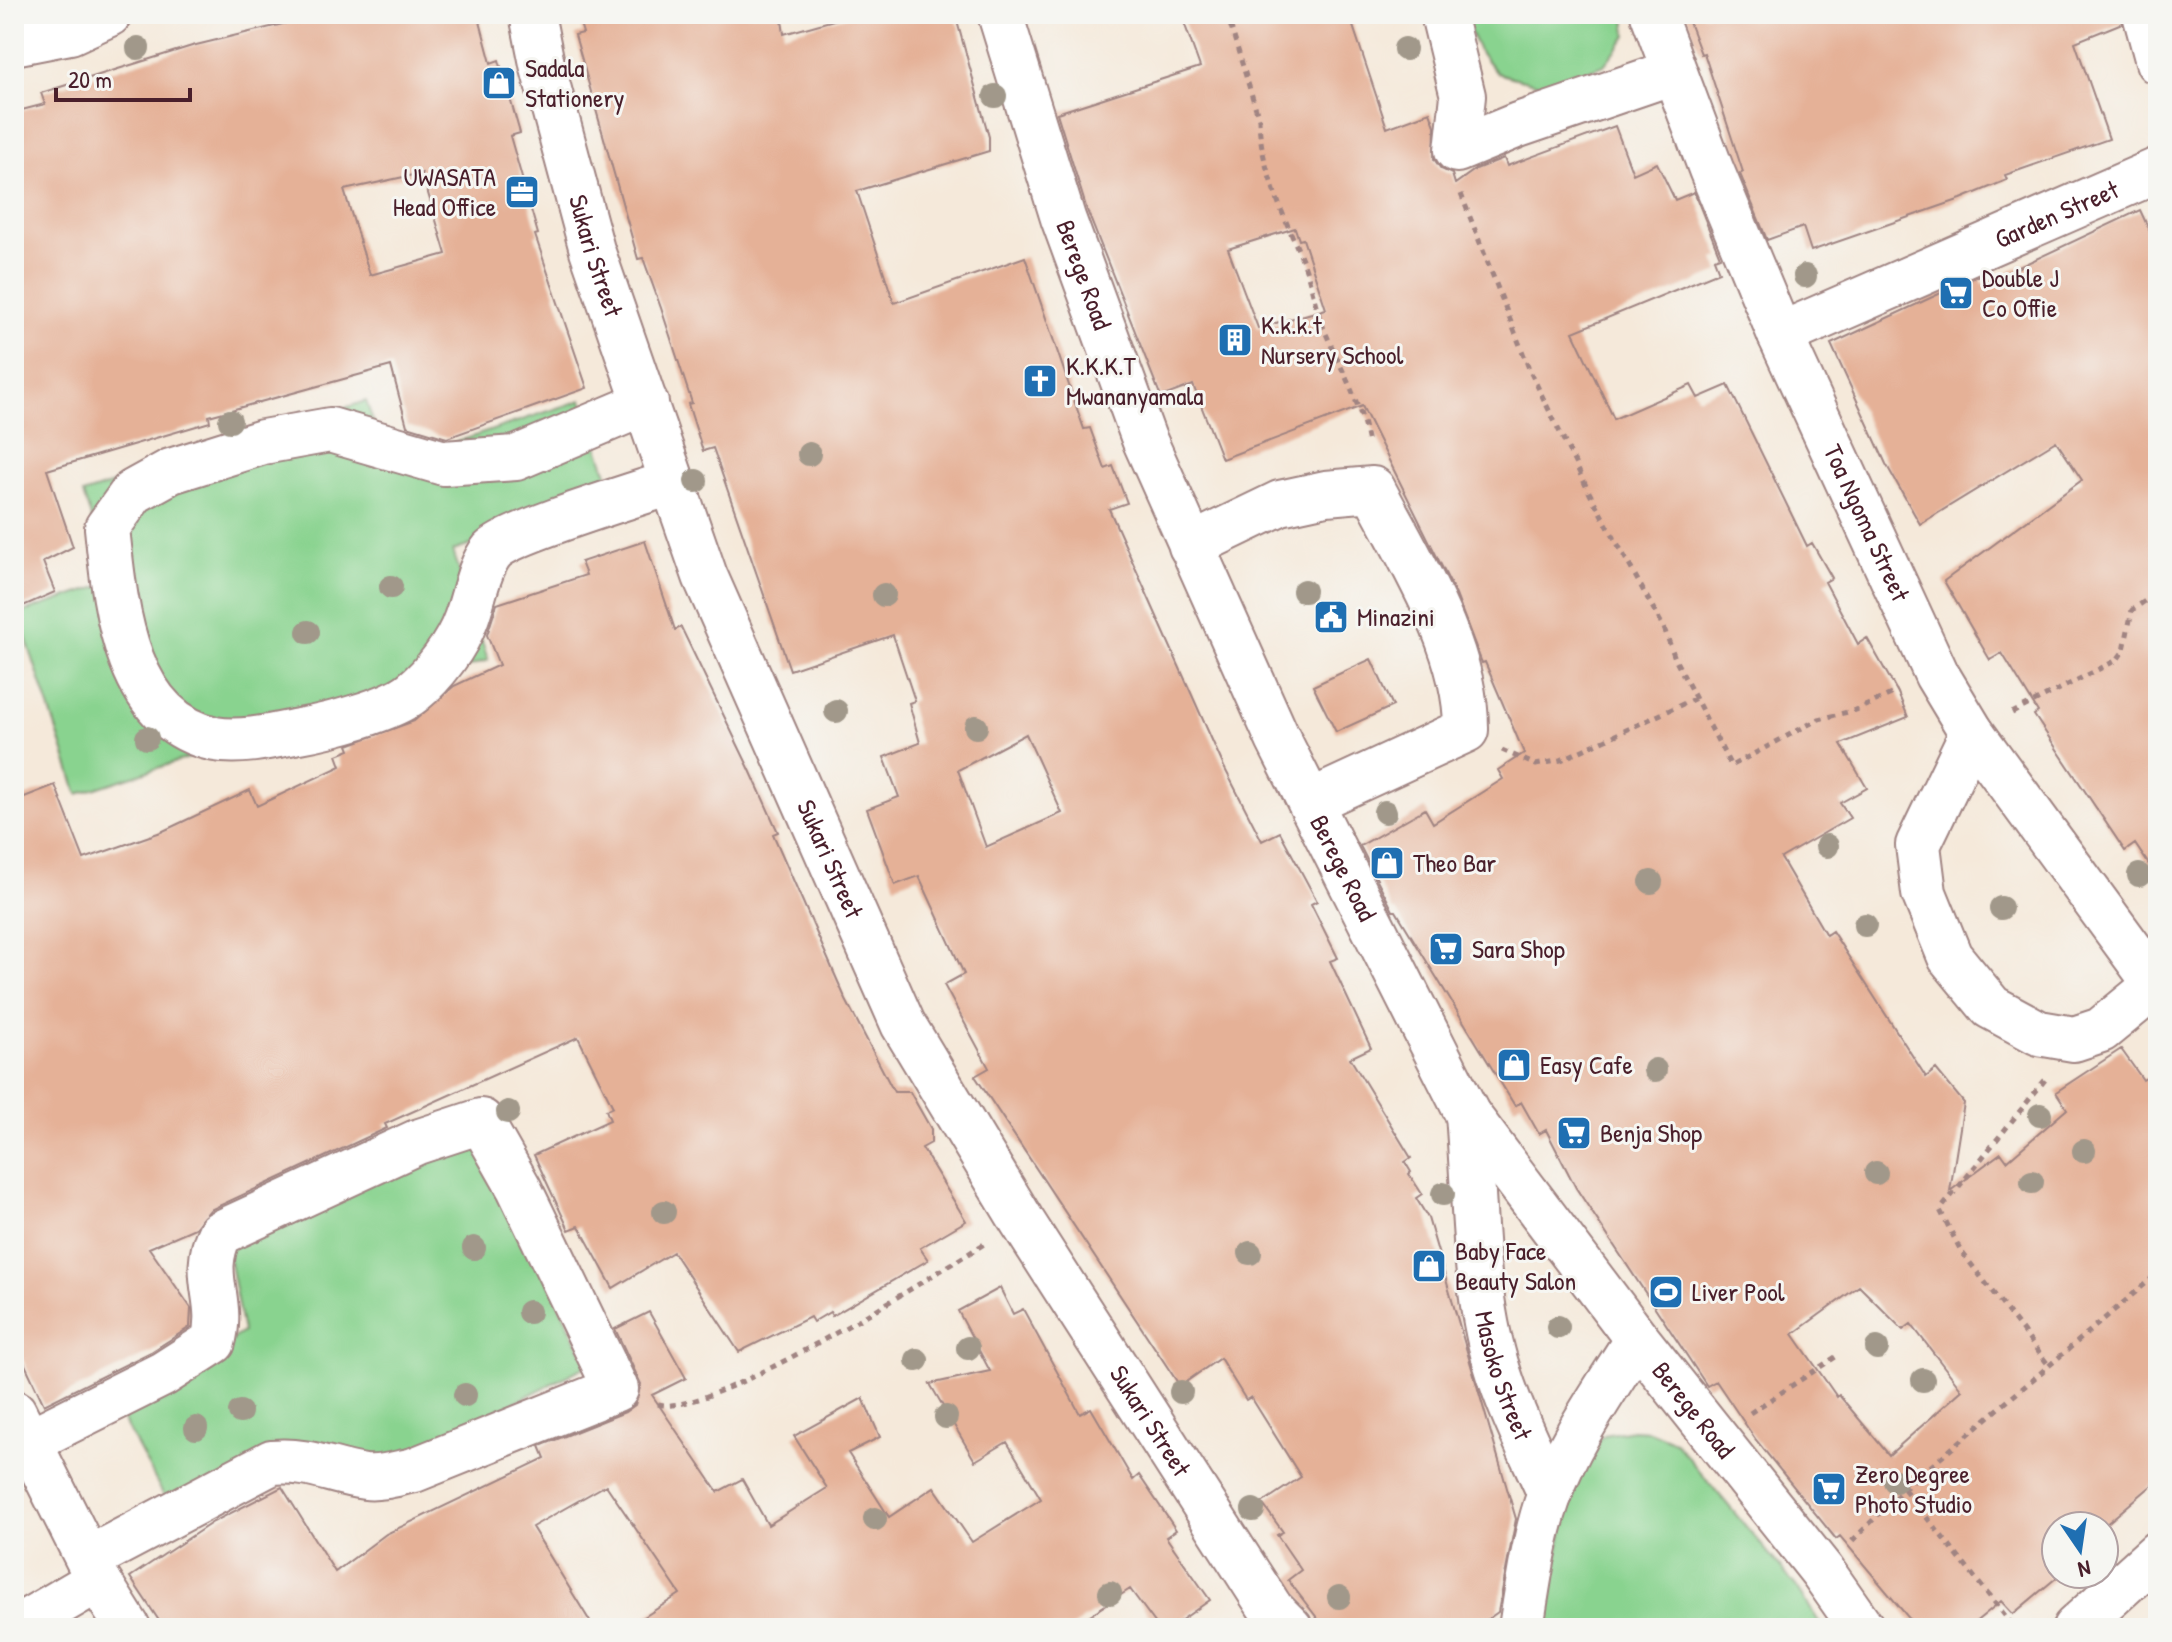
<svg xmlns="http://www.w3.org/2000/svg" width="2172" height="1642" font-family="'Patrick Hand',sans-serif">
<rect width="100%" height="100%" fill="#f6f6f2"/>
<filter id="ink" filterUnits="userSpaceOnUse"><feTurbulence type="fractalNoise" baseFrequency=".0125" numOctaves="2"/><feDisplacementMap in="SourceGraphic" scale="16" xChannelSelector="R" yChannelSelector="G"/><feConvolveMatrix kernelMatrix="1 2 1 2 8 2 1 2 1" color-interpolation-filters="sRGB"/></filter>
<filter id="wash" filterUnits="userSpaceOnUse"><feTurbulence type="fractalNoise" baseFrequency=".006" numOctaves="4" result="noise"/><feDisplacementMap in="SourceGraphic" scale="32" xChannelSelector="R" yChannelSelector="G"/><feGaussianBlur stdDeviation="1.8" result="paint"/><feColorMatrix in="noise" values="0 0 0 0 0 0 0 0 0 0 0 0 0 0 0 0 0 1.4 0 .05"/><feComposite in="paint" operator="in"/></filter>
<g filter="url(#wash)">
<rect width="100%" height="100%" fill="#f5e9da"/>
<path fill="#89d38f" stroke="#6a795d" stroke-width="2" d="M1462,14H1625L1627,36L1604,65L1546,86L1497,73L1479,51Z
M582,400L615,497L453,551L488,660L78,794L18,614L113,582L83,494L366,401L388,465Z
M461,1139L489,1156L588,1365L371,1476L287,1448L171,1509L118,1410L243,1332L227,1248Z
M1633,1430L1649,1431L1675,1442L1796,1586L1823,1628H1547L1573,1460L1604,1435Z"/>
<g id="blocks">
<path fill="#e5b197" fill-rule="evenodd" d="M285,14H478L491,63L499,60L520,133L510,136L538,234L535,235L587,388L447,438L407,426L391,366L209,416L210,422L47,470L73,547L43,562L55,592L14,610V112L45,104L41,93L192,46L287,23ZM422,173L446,254L370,275L344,190Z
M577,14H781L784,34L855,14H955L989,137V151L857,191L894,303L1025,257L1084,429L1090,428L1105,469L1113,466L1127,503L1109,509L1224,767L1262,841L1280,832L1317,901L1311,904L1338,958L1330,961L1371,1048L1350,1058L1411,1158L1405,1162L1411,1172L1409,1174L1422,1194L1416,1198L1428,1218L1516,1519L1498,1612L1475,1628H1325L1288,1580L1301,1570L1277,1535L1283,1532L1262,1503L1301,1477L1251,1397L1246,1400L1220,1358L1180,1386L975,1076L989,1068L944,985L964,974L919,876L895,885L867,809L899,797L884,757L920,743L909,703L915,701L893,635L790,670L713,448L703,451L688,404L692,403L661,308L643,258L638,259L575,35L583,33ZM1026,734L1062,813L986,847L958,770Z
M1181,14H1349L1387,128L1430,112L1435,126L1434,159L1441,169L1452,174L1455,184L1476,169L1504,158L1507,166L1615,126L1633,174L1657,163L1675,200L1694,192L1720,257L1714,259L1719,272L1573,332L1614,419L1691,385L1698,398L1728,385L1807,546L1812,543L1832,578L1825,582L1858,644L1867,638L1898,693L1908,717L1841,744L1867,788L1840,803L1850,818L1781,858L1826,935L1832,931L1926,1077L1936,1069L1964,1103L1950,1191L2001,1153L2007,1161L2067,1109L2056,1092L2121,1049L2143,1080L2158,1070V1480L2104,1526H2056V1578L2013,1614L2001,1601L1968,1628H1917L1840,1536L1836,1539L1756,1440L1716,1381L1707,1386L1576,1188L1546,1130L1539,1134L1521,1102L1515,1106L1396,911H1393L1360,846L1425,809L1433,823L1503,779L1498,770L1524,753L1485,662L1482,663L1456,595L1362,406L1222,459L1193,385L1161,397L1087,210L1057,113L1200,67ZM1295,228L1299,240L1303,239L1326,309L1258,328L1228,249ZM1859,1286L1903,1330L1911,1324L1962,1390L1889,1455L1839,1395L1837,1397L1793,1334Z
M1686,14H2121L2122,23L2075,42L2109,139L2005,175L2007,180L1961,199L1811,251L1803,227L1767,240L1740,174L1743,172L1704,53L1701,54Z
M2140,210L2158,249V878L2135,844L2125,851L2034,715L2038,712L2002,653L1990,660L1944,581L2082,480L2056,441L1920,524L1886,464L1831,344L1980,275L1983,284Z
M645,541L675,630L681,627L750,770L778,832L773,834L846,1000L894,1092H910L931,1129V1143L922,1148L966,1221L920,1248L928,1260L832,1316L830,1312L813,1322L810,1317L739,1352L673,1252L613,1288L579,1226L569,1230L534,1155L610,1120L606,1110L613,1107L578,1037L385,1124L387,1128L210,1210L195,1228L149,1248L191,1308L190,1327L151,1352L44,1405L14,1341V801L55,785L84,859L161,832L250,790L257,806L341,766L337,755L350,750L348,745L414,721L454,686L499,665L487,635L497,604L586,575L581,562Z
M1371,659L1393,706L1336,732L1313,686Z
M1000,1288L1013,1314L1023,1309L1080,1414L1091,1408L1133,1480L1139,1475L1176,1530L1166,1537L1210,1600L1170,1628H1159L1130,1589L1070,1628H627L680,1594L606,1485L532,1527L594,1628H164L130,1577L213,1522L282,1487L335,1572L386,1534L545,1458L540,1446L625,1412L635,1405L641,1384L615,1329L649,1312L686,1378L652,1395L718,1492L742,1479L768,1525L827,1488L794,1436L863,1398L880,1437L848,1453L889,1517L934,1487L972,1542L1041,1499L1007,1442L975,1461L930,1384L990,1371L958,1311Z"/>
</g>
</g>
<g filter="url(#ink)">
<use href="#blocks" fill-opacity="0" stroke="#a08482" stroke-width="2"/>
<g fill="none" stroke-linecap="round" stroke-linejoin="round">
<g stroke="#a08482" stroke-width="48">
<g id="minor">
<path id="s1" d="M532,14L542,64L592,250L705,576L903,1024L1022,1221L1271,1609L1290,1628"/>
<path id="s2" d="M1000,14L1063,218L1144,439L1278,739L1468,1115L1637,1339L1822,1571L1862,1628"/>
<path d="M1443,14L1463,96L1457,150L1518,125L1673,72"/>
<path id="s3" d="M1653,14L1711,169L1780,335L1937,675L1972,733L2158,987"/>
<path d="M2145,14L2158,62"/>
<path d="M14,43L70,32L109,14"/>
<path id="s4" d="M1780,335L2158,170"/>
<path d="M646,403L516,458L444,463L330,430L263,442L171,471L133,492L107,528C115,602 124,721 215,739C240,744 274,736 299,731C328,726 391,710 413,692C434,675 457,645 466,619C474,599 478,568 492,551C510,532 641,493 673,482"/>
<path d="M1191,546L1280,503L1326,493L1373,489C1410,560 1467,648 1466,730L1310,802"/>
<path d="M1972,733L1918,845L1924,893L1950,957L1991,1007L2039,1033L2074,1039L2101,1030L2156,985"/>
<path id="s5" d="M1468,1115C1475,1195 1473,1288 1496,1364C1509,1409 1531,1451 1550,1494"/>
<path d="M14,1412L98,1580L128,1628"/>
<path d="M29,1441L163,1374L213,1342C225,1299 199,1276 220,1233L417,1142L481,1121L519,1188L616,1389L414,1470C398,1473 381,1479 365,1477C329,1472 312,1459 272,1462L90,1558"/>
<path d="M16,1628L98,1580"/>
<path d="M1521,1628C1528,1584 1534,1538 1549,1496C1569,1440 1606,1389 1637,1339"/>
<path d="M2075,1628L2158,1553"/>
</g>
</g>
<path stroke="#a08482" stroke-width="5" stroke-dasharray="6 6" stroke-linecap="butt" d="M1227,14L1259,119C1260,167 1284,216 1302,259C1311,280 1314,303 1322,324C1338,364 1361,401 1368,444
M1461,194L1530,371L1590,494L1664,628L1676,661L1731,766L1819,719L1856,710L1898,691
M2012,713L2117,660L2124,650L2132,610L2158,592
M1502,750L1536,765L1561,760L1696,698
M2045,1080L1940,1210L1961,1251L2047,1363
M658,1404C707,1420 933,1275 984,1244
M1750,1413L1837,1356
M1904,1489L2015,1628
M1852,1541L1904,1489L2158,1273"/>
<use href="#minor" stroke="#fff" stroke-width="44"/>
</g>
<g fill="#a1988a">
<circle cx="138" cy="48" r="12"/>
<circle cx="1405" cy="49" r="12"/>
<circle cx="995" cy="96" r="12"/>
<circle cx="1805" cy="276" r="12"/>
<circle cx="230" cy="421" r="12"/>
<circle cx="809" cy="454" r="12"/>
<circle cx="696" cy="481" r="12"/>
<circle cx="391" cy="587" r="12"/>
<circle cx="1304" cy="591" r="12"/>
<circle cx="884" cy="595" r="12"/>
<circle cx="308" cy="632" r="12"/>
<circle cx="836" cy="711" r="12"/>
<circle cx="976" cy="727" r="12"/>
<circle cx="147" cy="738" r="12"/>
<circle cx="1385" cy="812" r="12"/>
<circle cx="1827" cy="846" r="12"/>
<circle cx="2139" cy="875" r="12"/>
<circle cx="1651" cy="882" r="12"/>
<circle cx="2001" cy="908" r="12"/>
<circle cx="1865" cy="925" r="12"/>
<circle cx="1655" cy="1070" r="12"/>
<circle cx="508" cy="1112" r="12"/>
<circle cx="2040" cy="1115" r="12"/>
<circle cx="2084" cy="1151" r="12"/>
<circle cx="1876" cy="1173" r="12"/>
<circle cx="2032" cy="1182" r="12"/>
<circle cx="1443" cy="1194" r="12"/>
<circle cx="664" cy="1212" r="12"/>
<circle cx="474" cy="1248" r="12"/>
<circle cx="1250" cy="1253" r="12"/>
<circle cx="529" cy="1312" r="12"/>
<circle cx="1558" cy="1327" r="12"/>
<circle cx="968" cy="1348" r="12"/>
<circle cx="1877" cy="1348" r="12"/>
<circle cx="917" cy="1360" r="12"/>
<circle cx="1923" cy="1380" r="12"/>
<circle cx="1181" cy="1392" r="12"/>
<circle cx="465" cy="1395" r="12"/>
<circle cx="240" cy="1412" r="12"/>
<circle cx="946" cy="1417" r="12"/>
<circle cx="196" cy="1428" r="12"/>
<circle cx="1895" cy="1481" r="12"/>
<circle cx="1253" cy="1510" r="12"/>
<circle cx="875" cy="1519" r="12"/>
<circle cx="1110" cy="1593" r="12"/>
<circle cx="1339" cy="1597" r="12"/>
</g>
</g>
<defs>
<g id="shop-square" transform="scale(1.8)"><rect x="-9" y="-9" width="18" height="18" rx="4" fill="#1f6fb2" stroke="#f6f6f2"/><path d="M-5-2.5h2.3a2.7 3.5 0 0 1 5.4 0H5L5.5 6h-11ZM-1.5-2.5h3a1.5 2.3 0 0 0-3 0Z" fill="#fff"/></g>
<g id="office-square" transform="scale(1.8)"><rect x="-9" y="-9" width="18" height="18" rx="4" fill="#1f6fb2" stroke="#f6f6f2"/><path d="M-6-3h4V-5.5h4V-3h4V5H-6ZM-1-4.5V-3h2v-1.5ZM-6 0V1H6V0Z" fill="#fff"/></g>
<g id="supermarket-square" transform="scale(1.8)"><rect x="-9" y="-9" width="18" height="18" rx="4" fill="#1f6fb2" stroke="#f6f6f2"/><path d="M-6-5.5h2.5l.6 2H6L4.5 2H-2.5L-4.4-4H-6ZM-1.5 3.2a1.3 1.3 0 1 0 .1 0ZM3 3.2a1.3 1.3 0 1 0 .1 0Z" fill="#fff"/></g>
<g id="building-square" transform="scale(1.8)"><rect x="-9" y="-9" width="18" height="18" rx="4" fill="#1f6fb2" stroke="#f6f6f2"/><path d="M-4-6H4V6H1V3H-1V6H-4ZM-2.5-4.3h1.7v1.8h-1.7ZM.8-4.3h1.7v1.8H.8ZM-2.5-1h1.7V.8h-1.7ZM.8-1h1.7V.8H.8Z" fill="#fff"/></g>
<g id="church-square" transform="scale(1.8)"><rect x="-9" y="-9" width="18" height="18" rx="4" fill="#1f6fb2" stroke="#f6f6f2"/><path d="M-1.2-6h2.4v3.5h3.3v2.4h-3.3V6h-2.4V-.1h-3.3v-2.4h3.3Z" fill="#fff"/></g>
<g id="civic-square" transform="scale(1.8)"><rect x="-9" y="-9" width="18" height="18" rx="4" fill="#1f6fb2" stroke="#f6f6f2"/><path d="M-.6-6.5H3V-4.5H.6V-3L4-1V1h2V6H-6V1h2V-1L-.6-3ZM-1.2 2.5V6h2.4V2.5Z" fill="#fff"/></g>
<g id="stadium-square" transform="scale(1.8)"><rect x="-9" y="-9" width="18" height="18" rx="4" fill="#1f6fb2" stroke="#f6f6f2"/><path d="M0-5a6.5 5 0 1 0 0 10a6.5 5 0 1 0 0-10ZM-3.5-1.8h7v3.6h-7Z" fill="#fff"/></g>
</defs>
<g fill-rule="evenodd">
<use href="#shop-square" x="499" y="83"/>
<use href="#office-square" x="522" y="192"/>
<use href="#supermarket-square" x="1956" y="293"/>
<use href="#building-square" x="1235" y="340"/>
<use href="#church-square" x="1040" y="381"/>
<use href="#civic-square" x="1331" y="617"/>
<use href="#shop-square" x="1387" y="863"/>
<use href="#supermarket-square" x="1446" y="949"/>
<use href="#shop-square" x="1514" y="1065"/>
<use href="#supermarket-square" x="1574" y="1133"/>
<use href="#shop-square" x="1429" y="1266"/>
<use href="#stadium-square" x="1666" y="1292"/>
<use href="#supermarket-square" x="1829" y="1489"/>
</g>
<g text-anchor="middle" stroke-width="6" stroke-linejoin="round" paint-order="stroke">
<g font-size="26" fill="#4a1f2b" stroke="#f6f6f2" text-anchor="start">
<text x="525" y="77">Sadala<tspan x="525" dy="30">Stationery</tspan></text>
<text x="496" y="186" text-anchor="end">UWASATA<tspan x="496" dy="30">Head Office</tspan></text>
<text x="1982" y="287">Double J<tspan x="1982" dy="30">Co Offie</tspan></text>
<text x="1261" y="334">K.k.k.t<tspan x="1261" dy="30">Nursery School</tspan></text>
<text x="1066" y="375">K.K.K.T<tspan x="1066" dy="30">Mwananyamala</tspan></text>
<text x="1357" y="626">Minazini</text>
<text x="1413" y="872">Theo Bar</text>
<text x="1472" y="958">Sara Shop</text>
<text x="1540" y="1074">Easy Cafe</text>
<text x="1600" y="1142">Benja Shop</text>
<text x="1455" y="1260">Baby Face<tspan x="1455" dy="30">Beauty Salon</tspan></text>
<text x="1692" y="1301">Liver Pool</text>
<text x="1855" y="1483">Zero Degree<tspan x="1855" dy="30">Photo Studio</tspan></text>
</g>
<g font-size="26" fill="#4a1f2b" stroke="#f6f6f2">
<text dy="9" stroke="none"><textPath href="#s4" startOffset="302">Garden Street</textPath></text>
<text dy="9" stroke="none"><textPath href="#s1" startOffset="250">Sukari Street</textPath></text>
<text dy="9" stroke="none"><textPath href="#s2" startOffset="274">Berege Road</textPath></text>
<text dy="9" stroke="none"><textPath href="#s3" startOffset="552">Toa Ngoma Street</textPath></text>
<text dy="9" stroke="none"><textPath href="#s1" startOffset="898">Sukari Street</textPath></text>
<text dy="9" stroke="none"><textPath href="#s2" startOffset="922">Berege Road</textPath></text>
<text dy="9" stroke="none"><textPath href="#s5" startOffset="264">Masoko Street</textPath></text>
<text dy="9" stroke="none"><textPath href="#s2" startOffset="1570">Berege Road</textPath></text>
<text dy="9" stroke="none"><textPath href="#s1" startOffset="1546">Sukari Street</textPath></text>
</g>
</g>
<rect width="2172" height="1642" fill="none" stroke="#f6f6f2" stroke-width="48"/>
<g transform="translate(2080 1550) rotate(167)"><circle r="38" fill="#f6f6f2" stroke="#b1a0a2" stroke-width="2"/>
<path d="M0-6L14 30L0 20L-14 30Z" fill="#1f6fb2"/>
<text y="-12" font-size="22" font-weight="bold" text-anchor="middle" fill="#4a1f2b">N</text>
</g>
<path d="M56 88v12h134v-12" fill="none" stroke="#4a1f2b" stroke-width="4"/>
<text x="68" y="88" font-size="24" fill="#4a1f2b" stroke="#f6f6f2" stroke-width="6" paint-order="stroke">20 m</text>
</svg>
